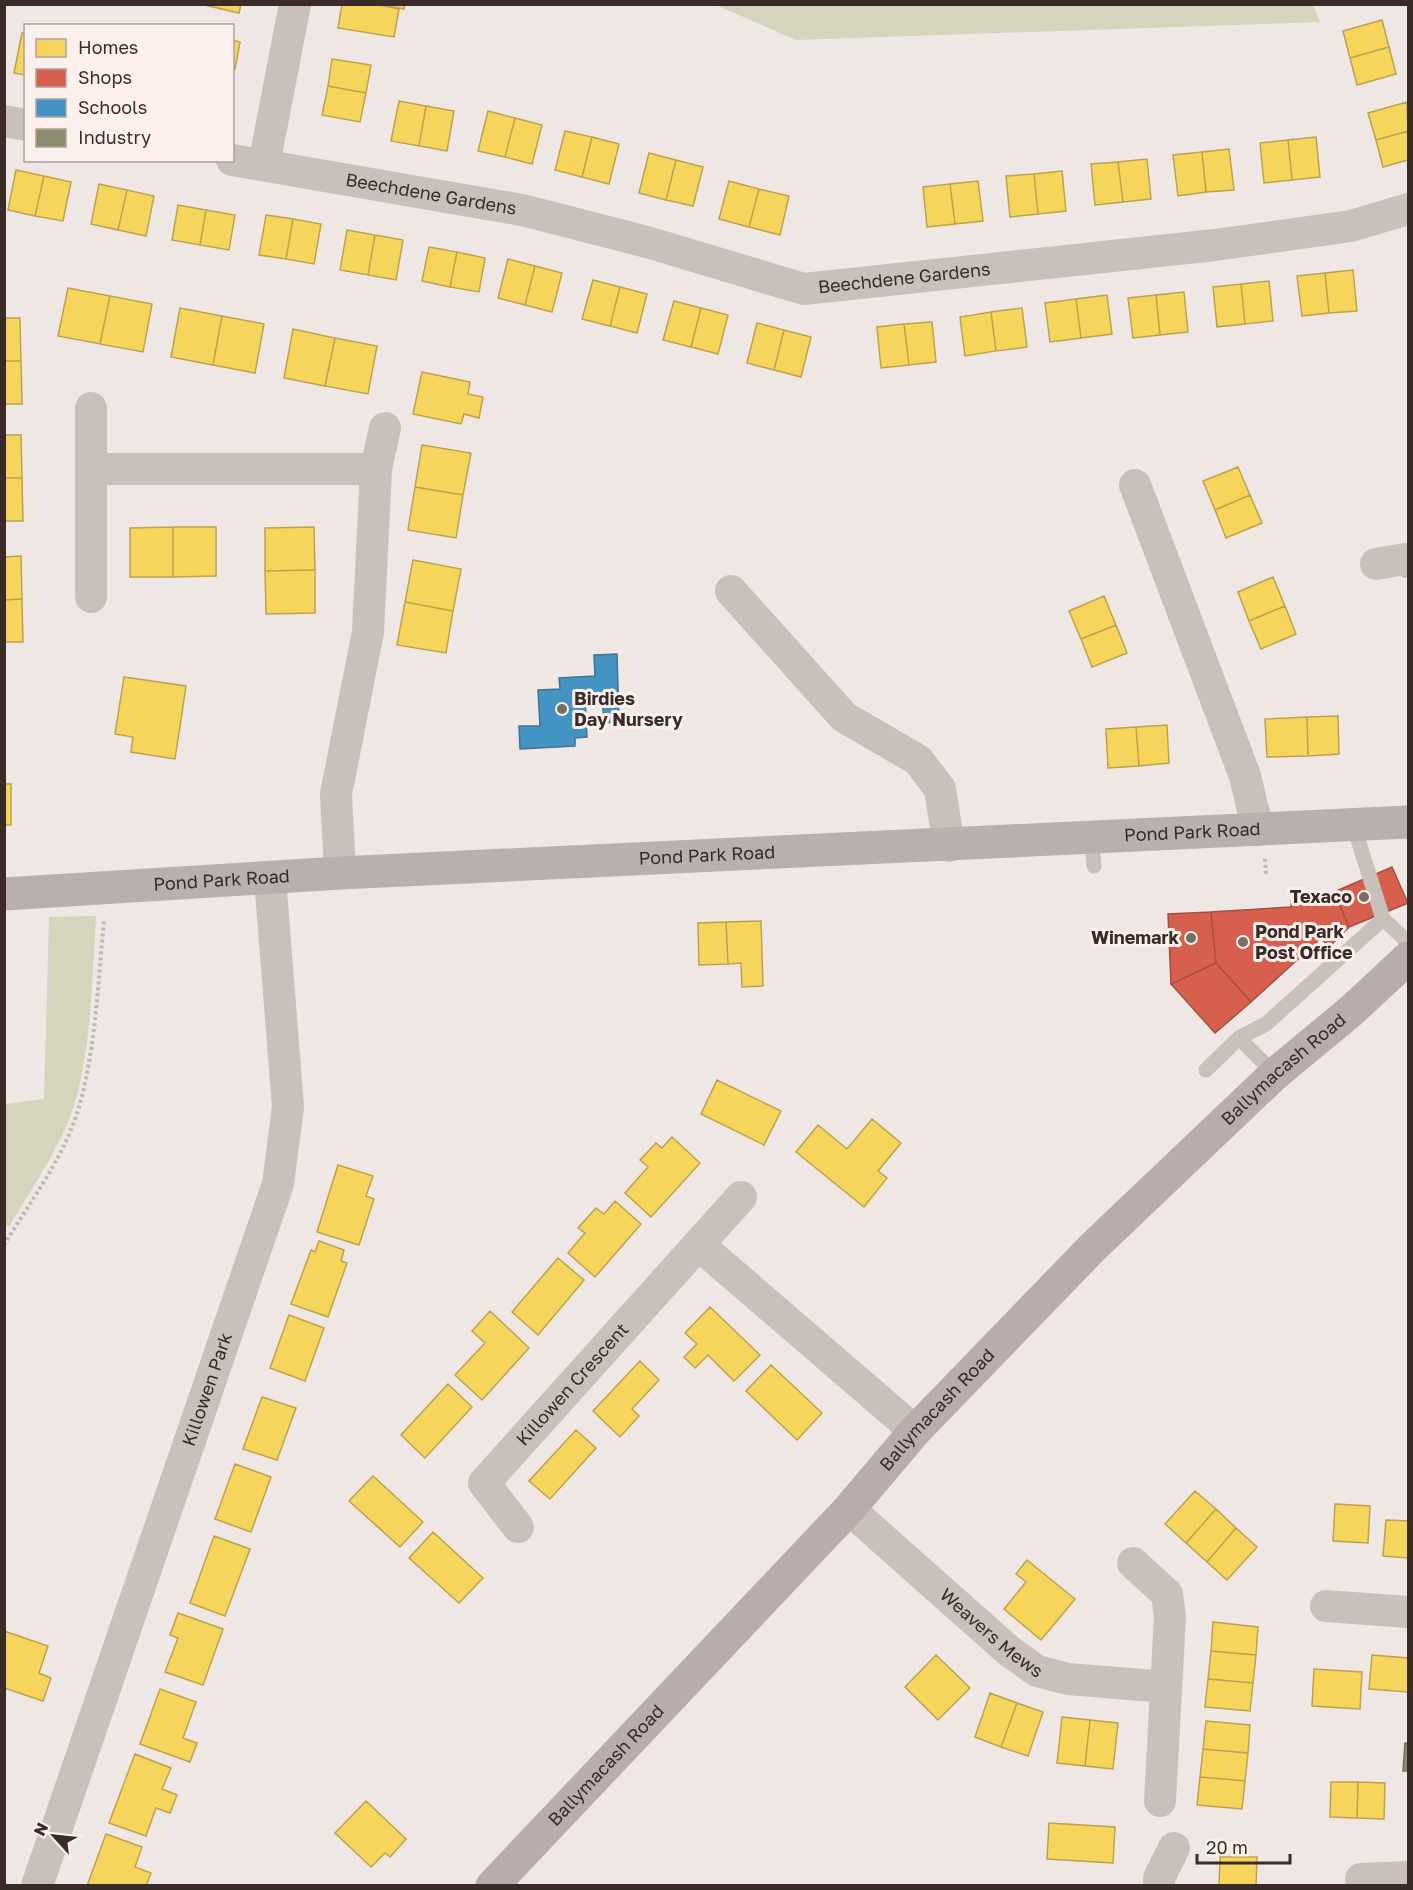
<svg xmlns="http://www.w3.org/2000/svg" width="1413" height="1890" font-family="'Golos Text',sans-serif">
<rect width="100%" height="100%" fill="#efe7e3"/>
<path fill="#d5d4bc" d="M1313,5L1320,22L796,40L716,5Z
M96,916C92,979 92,1045 74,1106C60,1148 31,1189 9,1227L4,1224L5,1104L44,1099L49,917Z"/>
<path fill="#f6d55c" stroke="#bea24d" stroke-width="1.5" d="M200,4H241L239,13Z
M342,4H375L399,9L394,37L338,28Z
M375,4H405L404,9Z
M1382,20L1389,47L1350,58L1343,31Z
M22,33L26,34V75L14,73Z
M232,40L240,42L235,69H232Z
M1389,47L1396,74L1357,85L1350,58Z
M332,59L371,65L366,93L328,86Z
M328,86L366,93L360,122L322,115Z
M399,101L426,106L419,146L391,141Z
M1407,102L1408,131L1376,140L1368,113Z
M426,106L454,111L447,151L419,146Z
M488,111L515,118L505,157L478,151Z
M515,118L542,125L532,164L505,157Z
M565,131L592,137L582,177L555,170Z
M1408,131V160L1383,167L1376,140Z
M592,137L619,144L609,184L582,177Z
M1316,137L1320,177L1292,180L1288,140Z
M1288,140L1292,180L1264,183L1260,143Z
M1229,149L1234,190L1206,192L1202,152Z
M1202,152L1206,192L1178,196L1173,155Z
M649,153L676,160L666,200L639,193Z
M1147,159L1151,199L1123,202L1118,162Z
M676,160L703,167L693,206L666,200Z
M1118,162L1123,202L1095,205L1091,164Z
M16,170L44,176L35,216L8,210Z
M1062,171L1066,211L1038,214L1034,174Z
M1034,174L1038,214L1010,217L1006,176Z
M44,176L71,182L63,221L35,216Z
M729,181L759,189L749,227L719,219Z
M978,181L983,221L955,224L950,184Z
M99,184L127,190L118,230L91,224Z
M950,184L955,224L927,227L923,187Z
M759,189L789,196L780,235L749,227Z
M127,190L154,196L146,236L118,230Z
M178,205L206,210L200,245L172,240Z
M206,210L235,215L229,250L200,245Z
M266,215L293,219L286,259L259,255Z
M293,219L321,224L314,264L286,259Z
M347,230L375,235L368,275L340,270Z
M375,235L403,240L396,280L368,275Z
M429,247L457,252L450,287L422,281Z
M457,252L485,258L479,292L450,287Z
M508,259L535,266L525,305L498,298Z
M535,266L562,273L552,312L525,305Z
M1353,270L1357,311L1329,313L1325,273Z
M1325,273L1329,313L1302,316L1297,276Z
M593,280L620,287L610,326L582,319Z
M1269,281L1273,321L1245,324L1241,284Z
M1241,284L1245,324L1217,327L1213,287Z
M620,287L647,294L637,333L610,326Z
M68,288L110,296L100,344L58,336Z
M1184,292L1188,332L1160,335L1156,295Z
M1107,295L1112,334L1081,338L1076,299Z
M1156,295L1160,335L1133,338L1128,298Z
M110,296L152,304L143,352L100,344Z
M1076,299L1081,338L1050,342L1045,303Z
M674,301L701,308L691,347L663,340Z
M180,308L222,316L213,365L171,357Z
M701,308L728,315L718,354L691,347Z
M1022,308L1027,347L996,351L991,312Z
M991,312L996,351L965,356L960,317Z
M222,316L264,324L255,373L213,365Z
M4,318H20L21,361H4Z
M932,322L936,362L909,365L904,324Z
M757,323L784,330L774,370L747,363Z
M904,324L909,365L881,368L877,327Z
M293,329L335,338L325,386L284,378Z
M784,330L811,337L801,377L774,370Z
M335,338L377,346L368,394L325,386Z
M4,361H21L22,404H4Z
M422,372L470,382L468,394L483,397L479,418L464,414L461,424L413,414Z
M4,435H21L22,478H4Z
M422,445L471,453L463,495L415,487Z
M1238,467L1250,495L1215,510L1203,481Z
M4,478H22L23,521H4Z
M415,487L463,495L456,538L408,530Z
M1250,495L1262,523L1226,538L1215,510Z
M173,527H216V576L173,577Z
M173,527V577H130V528Z
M314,527L315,570L265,571V528Z
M21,556L22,599L4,600V557Z
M413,560L461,569L453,611L405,602Z
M315,570V613L266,614L265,571Z
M1273,577L1285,606L1249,621L1238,592Z
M1104,596L1116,625L1081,639L1069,611Z
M22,599L23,642H4V600Z
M405,602L453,611L446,653L397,645Z
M1285,606L1296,634L1261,649L1249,621Z
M1116,625L1127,653L1092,667L1081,639Z
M124,677L186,686L175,759L131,752L133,737L115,734Z
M1338,716L1339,754L1308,756L1307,717Z
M1307,717L1308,756L1267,757L1265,719Z
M1167,725L1169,763L1139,766L1136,727Z
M1136,727L1139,766L1108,768L1106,729Z
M4,784H11V825H4Z
M761,921L763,986L742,987L741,963L728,964L726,922Z
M726,922L728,964L699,965L698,923Z
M717,1080L781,1111L764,1145L701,1114Z
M872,1119L901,1143L878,1171L887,1178L864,1207L796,1152L818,1125L847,1149Z
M672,1137L700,1163L651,1217L625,1193L648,1167L640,1160L656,1143L662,1148Z
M338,1165L373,1176L366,1196L374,1199L359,1245L317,1232Z
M615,1201L641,1224L595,1277L568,1253L585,1233L578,1228L596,1208L604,1214Z
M319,1241L344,1250L341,1261L347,1263L328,1317L291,1304L311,1250L315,1252Z
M558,1258L584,1280L538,1335L512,1312Z
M710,1307L760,1355L734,1381L708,1355L695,1368L684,1357L697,1344L685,1333Z
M490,1311L529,1348L482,1400L455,1375L485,1343L472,1331Z
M289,1315L324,1328L305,1381L270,1368Z
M640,1361L659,1380L632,1409L639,1416L620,1437L593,1411Z
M771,1365L822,1413L797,1440L746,1391Z
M448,1384L472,1407L425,1458L401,1435Z
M262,1397L296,1408L277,1460L243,1449Z
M576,1430L596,1448L550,1499L529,1481Z
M235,1464L271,1477L251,1532L215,1519Z
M373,1476L423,1522L400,1547L349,1501Z
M1195,1491L1216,1509L1186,1543L1165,1524Z
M1335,1504L1370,1506L1368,1543L1333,1541Z
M1216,1509L1236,1528L1207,1562L1186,1543Z
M1386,1520L1408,1521V1558L1383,1556Z
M1236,1528L1257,1547L1227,1580L1207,1562Z
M433,1532L483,1578L459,1603L409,1558Z
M214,1536L250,1549L225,1616L190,1603Z
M1027,1560L1075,1599L1041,1640L1004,1609L1026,1582L1016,1574Z
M178,1613L223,1629L203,1685L165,1672L178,1638L170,1635Z
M1213,1622L1258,1627L1256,1655L1211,1651Z
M4,1631L48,1646L39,1673L51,1678L43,1701L4,1688Z
M1211,1651L1256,1655L1253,1683L1208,1679Z
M936,1655L970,1688L938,1720L905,1687Z
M1372,1655L1408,1658V1692L1369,1689Z
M1314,1669L1362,1672L1360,1709L1312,1706Z
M1208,1679L1253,1683L1250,1711L1205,1707Z
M160,1689L196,1702L183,1738L197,1743L190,1762L140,1744Z
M990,1693L1017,1703L1001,1747L975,1737Z
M1017,1703L1043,1712L1028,1756L1001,1747Z
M1062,1717L1090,1720L1085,1766L1057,1763Z
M1090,1720L1118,1723L1113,1769L1085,1766Z
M1206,1721L1250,1725L1248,1753L1203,1749Z
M1203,1749L1248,1753L1245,1781L1200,1777Z
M135,1754L171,1768L162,1789L177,1795L170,1813L156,1808L146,1836L109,1823Z
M1200,1777L1245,1781L1242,1809L1197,1805Z
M1331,1782H1358L1357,1818L1330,1817Z
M1358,1782L1385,1783L1384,1819L1357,1818Z
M366,1801L406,1839L390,1857L385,1853L371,1867L335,1833Z
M1049,1823L1115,1827L1113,1863L1047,1859Z
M106,1834L142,1847L135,1867L151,1873L146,1886H87Z
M1220,1857H1257L1256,1886H1219Z"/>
<path fill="#d6604d" stroke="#a75042" stroke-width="1.5" d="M1392,867L1408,903L1349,927L1334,892Z
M1334,892L1349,927L1329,947L1321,938L1251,1002L1216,963L1211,912L1291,907L1292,896Z
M1211,912L1216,963L1171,984L1168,914Z
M1216,963L1251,1002L1215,1033L1171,984Z"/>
<path fill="#4393c3" stroke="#407495" stroke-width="1.5" d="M617,654L619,722L604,723L602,696L585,697L587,737L575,738V746L520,749L519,726H540L538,690L560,689L559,678L595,676L594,655Z"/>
<path fill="#8c8c6e" stroke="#736f59" stroke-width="1.5" d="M1405,1743H1408V1771H1403Z"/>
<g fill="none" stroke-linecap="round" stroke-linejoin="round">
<path stroke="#c1b7b4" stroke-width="4" stroke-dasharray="3 3" stroke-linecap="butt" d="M1265,859L1266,875
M4,1245C30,1202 65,1156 79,1107C96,1046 98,983 104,920"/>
<path stroke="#c9bfbb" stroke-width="15" d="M1354,827L1383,919L1408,942
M1092,838L1094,866
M1239,1038L1266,1024L1383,919
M1206,1070L1239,1038L1275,1074"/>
<g stroke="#c9bfbb" stroke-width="32">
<path d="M4,121L26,125"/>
<path id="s1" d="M232,160L522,210L647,242L804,289L1215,245L1351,226L1408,209"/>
<path d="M264,165L295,4"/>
<path d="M91,469H376"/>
<path d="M1135,485L1245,776L1258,830"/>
<path d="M1376,564L1405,559L1408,562"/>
<path d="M731,591L844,717L918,760L940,789L949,846"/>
<path d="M91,597V408"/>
<path d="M340,873L336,794L368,632L376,469L385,428"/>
<path d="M699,1245L915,1431"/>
<path id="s2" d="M849,1509L1009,1651L1037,1671L1068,1679L1166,1687"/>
<path id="s3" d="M518,1527L484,1483L741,1197"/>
<path d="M1133,1563L1167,1594L1170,1617L1160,1801"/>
<path d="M1326,1606L1408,1612"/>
<path d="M1361,1879L1408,1877"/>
<path id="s4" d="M37,1886L278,1184L288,1107L270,878"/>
<path d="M1159,1886V1878L1174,1848"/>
</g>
<path stroke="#b9afac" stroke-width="33" id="s5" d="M4,894L340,873L1408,822"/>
<path stroke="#b8adaa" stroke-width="33" id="s6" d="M492,1886L849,1509L915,1431L1092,1248L1275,1074L1351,1011L1408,958"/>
</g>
<g fill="#796d6a" stroke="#fbf0eb" stroke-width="2">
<circle cx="562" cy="709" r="6"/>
<circle cx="1364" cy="897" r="6"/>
<circle cx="1191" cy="938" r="6"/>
<circle cx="1243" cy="942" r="6"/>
</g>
<g text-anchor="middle" stroke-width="6" stroke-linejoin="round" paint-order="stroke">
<g font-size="18" fill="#3a2b29" stroke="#fbf0eb">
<text dy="6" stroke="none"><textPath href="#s1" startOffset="202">Beechdene Gardens</textPath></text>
<text dy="6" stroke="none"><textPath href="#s1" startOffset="688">Beechdene Gardens</textPath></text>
<text dy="6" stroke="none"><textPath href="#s5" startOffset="1190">Pond Park Road</textPath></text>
<text dy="6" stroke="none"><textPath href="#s5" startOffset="704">Pond Park Road</textPath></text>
<text dy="6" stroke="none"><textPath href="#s5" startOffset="218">Pond Park Road</textPath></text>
<text dy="6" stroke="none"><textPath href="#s6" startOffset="1138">Ballymacash Road</textPath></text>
<text dy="6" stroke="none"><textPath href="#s3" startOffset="188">Killowen Crescent</textPath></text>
<text dy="6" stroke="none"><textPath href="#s4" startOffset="525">Killowen Park</textPath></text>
<text dy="6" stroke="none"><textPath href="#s6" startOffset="652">Ballymacash Road</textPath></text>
<text dy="6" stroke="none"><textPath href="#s2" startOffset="189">Weavers Mews</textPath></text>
<text dy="6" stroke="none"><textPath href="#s6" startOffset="166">Ballymacash Road</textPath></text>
</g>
<g font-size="18" font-weight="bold" fill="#3a2b29" stroke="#fbf0eb" text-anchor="start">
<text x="574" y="705">Birdies<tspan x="574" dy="21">Day Nursery</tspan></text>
<text x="1352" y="903" text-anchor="end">Texaco</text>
<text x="1255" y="938">Pond Park<tspan x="1255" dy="21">Post Office</tspan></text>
<text x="1179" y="944" text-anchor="end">Winemark</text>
</g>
</g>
<rect width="1413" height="1890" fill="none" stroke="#3a2b29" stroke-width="12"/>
<rect x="24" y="24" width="210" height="138" fill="#fbf0eb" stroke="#aea19d" stroke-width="1.5"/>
<rect x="36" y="39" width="30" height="18" fill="#f6d55c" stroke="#aea19d" stroke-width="1.5"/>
<text x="78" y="54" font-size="18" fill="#3a2b29">Homes</text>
<rect x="36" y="69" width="30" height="18" fill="#d6604d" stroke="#aea19d" stroke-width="1.5"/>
<text x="78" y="84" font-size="18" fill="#3a2b29">Shops</text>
<rect x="36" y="99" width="30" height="18" fill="#4393c3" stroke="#aea19d" stroke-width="1.5"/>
<text x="78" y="114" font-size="18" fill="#3a2b29">Schools</text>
<rect x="36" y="129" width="30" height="18" fill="#8c8c6e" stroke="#aea19d" stroke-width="1.5"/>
<text x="78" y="144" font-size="18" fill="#3a2b29">Industry</text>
<g transform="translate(54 1836) rotate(297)" stroke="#fbf0eb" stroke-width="4.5" paint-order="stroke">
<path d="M0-4.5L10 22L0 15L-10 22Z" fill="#3a2b29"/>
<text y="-9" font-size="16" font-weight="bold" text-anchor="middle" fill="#3a2b29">N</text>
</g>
<path d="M1197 1854v9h93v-9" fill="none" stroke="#3a2b29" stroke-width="3"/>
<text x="1206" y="1854" font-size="18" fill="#3a2b29" stroke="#fbf0eb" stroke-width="4.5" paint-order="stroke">20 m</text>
</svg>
